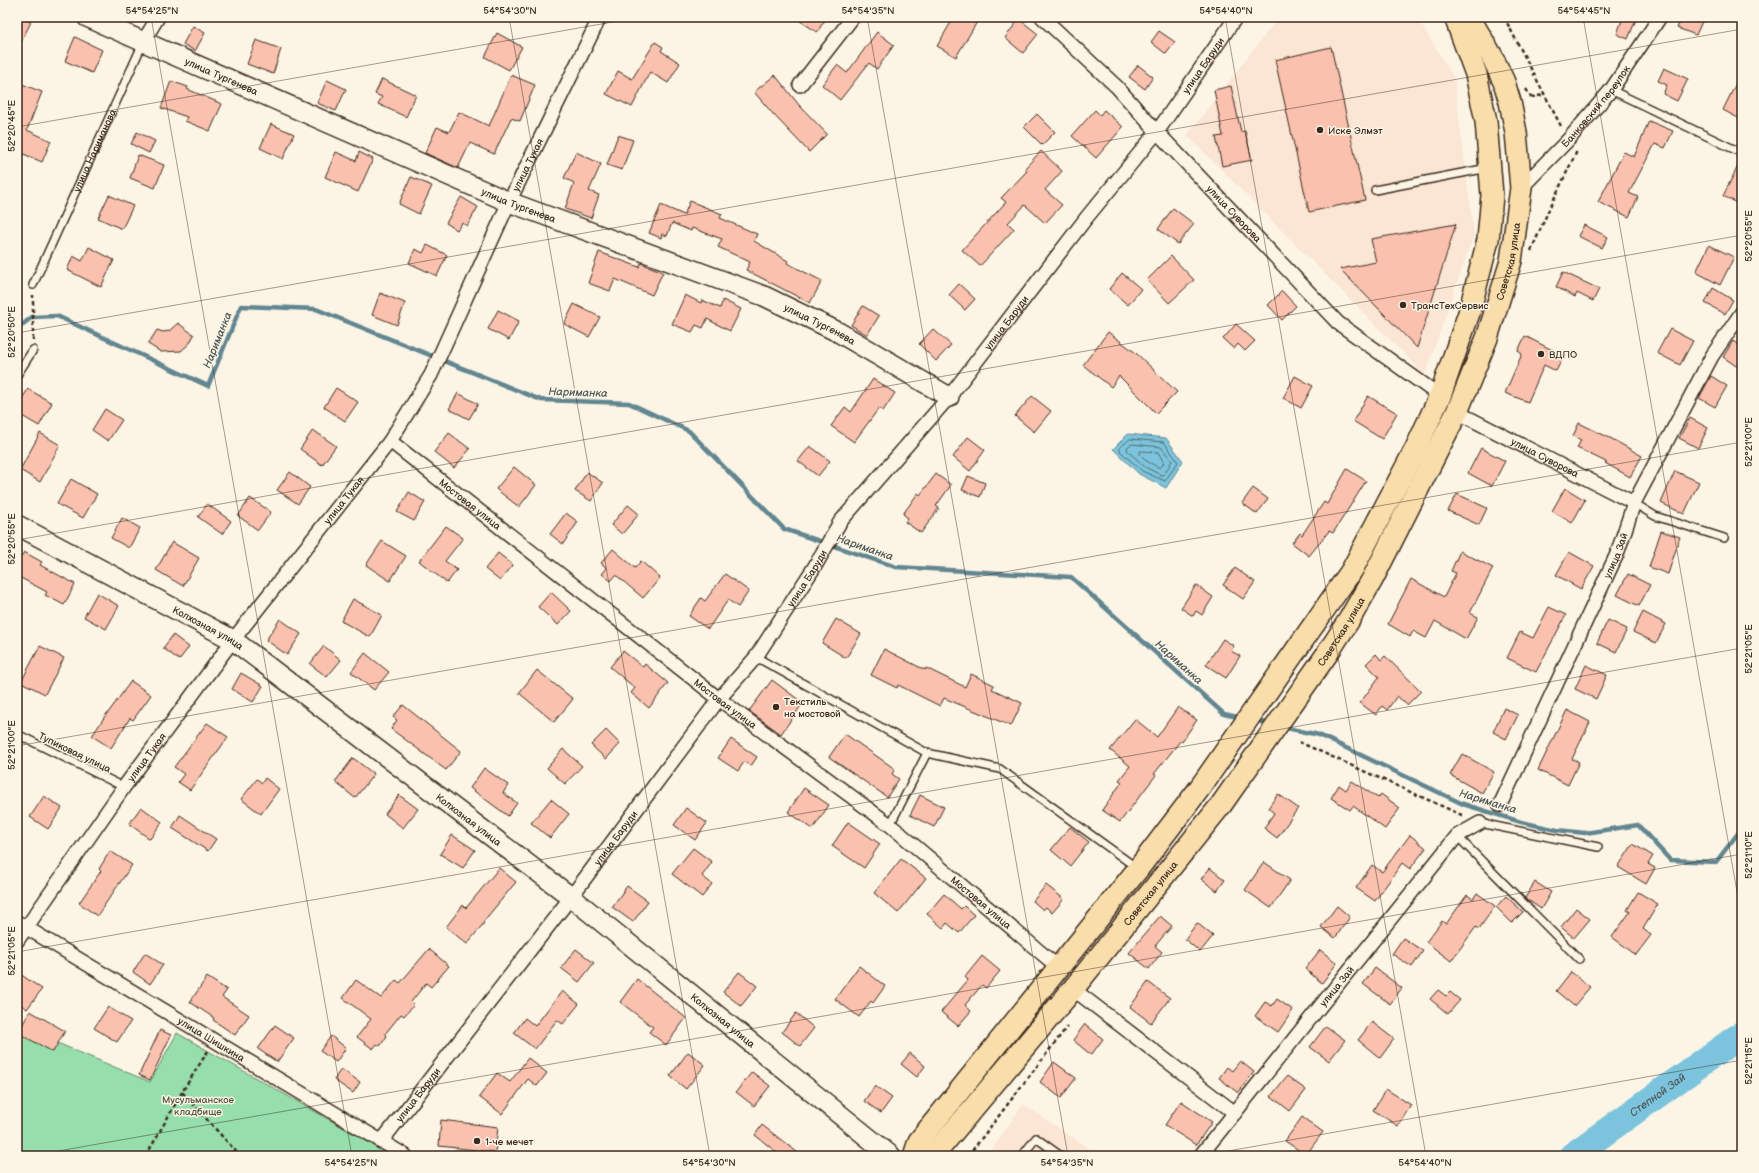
<svg xmlns="http://www.w3.org/2000/svg" width="1759" height="1173" font-family="'Balsamiq Sans',sans-serif">
<rect width="100%" height="100%" fill="#fcf5e5"/>
<filter id="ink" filterUnits="userSpaceOnUse"><feTurbulence type="fractalNoise" baseFrequency=".025" numOctaves="2"/><feDisplacementMap in="SourceGraphic" scale="8" xChannelSelector="R" yChannelSelector="G"/><feConvolveMatrix kernelMatrix="1 2 1 2 8 2 1 2 1" color-interpolation-filters="sRGB"/></filter>
<g filter="url(#ink)">
<path fill="#fbe5d4" d="M1279,17H1417L1454,78L1474,234L1425,375L1187,135Z
M1023,1104L1100,1156H988Z"/>
<path fill="#96deac" stroke="#688465" d="M17,1026L150,1082L177,1033L393,1156H17Z"/>
<path fill="#7cc4dd" stroke="#628691" d="M1128,434L1166,438L1183,461L1166,488L1139,474L1113,449Z"/>
<g fill="none" stroke-linecap="round" stroke-linejoin="round">
<path stroke="#55686a" stroke-width="1" d="M1130,439L1164,442L1178,462L1165,481L1142,471L1120,451V448Z
M1132,444L1161,447L1172,461L1164,475H1161L1145,467L1128,451L1127,448Z
M1141,451L1158,452L1164,463L1160,468L1148,462L1140,454Z"/>
<path stroke="#628691" stroke-width="4.5" d="M17,329L32,317L57,316L208,386L241,306L316,309L541,400L629,403L689,431L784,529L896,567L1071,577L1224,714L1242,718
M1253,720L1271,724
M1282,727L1319,735L1463,804L1521,822L1557,830L1585,833L1638,825L1670,860L1716,862L1742,828"/>
<path stroke="#7cc4dd" stroke-width="27" id="s1" d="M1572,1156L1742,1034"/>
</g>
<path fill="#fac1ae" stroke="#3b2a1e" d="M17,17L31,22L17,50Z
M794,17H827L817,32Z
M954,17H980L956,57L937,46Z
M1623,17H1637L1628,39L1617,34Z
M1682,17H1704L1696,35L1677,28Z
M1019,19L1038,34L1023,53L1005,38Z
M193,26L205,33L195,51L183,44Z
M1159,31L1175,42L1166,54L1151,42Z
M877,32L894,45L877,69L869,63L840,100L822,85L837,65L847,73Z
M497,33L522,47L509,70L485,57Z
M75,37L102,50L92,73L65,61Z
M256,40L281,49L273,74L247,64Z
M655,42L663,47L661,51L680,63L668,83L650,72L632,107L606,94L618,71L632,79Z
M1331,47L1365,200L1309,212L1275,60Z
M1138,65L1153,77L1145,89L1129,77Z
M1664,68L1688,79L1677,101L1663,94L1667,85L1658,81Z
M1742,71V120L1723,110Z
M511,75L535,85L520,121L511,118L494,154L470,143L458,168L425,153L437,127L449,132L459,112L489,126Z
M775,75L799,105L827,134L809,152L773,114L754,92Z
M382,79L416,95L406,117L378,104L382,97L375,94Z
M327,80L346,89L336,111L317,103Z
M171,81L188,87L187,89L222,104L210,131L185,121L187,117L161,108Z
M17,82L42,92L27,130L51,141L42,162L19,152L23,145L21,144L17,153Z
M1231,86L1241,132L1245,131L1252,160L1222,166L1216,137L1223,136L1214,90Z
M1095,110L1100,115L1104,110L1123,127L1096,158L1072,136Z
M1037,114L1055,132L1042,145L1024,127Z
M1649,121L1673,131L1665,148L1655,144L1629,193L1638,197L1629,217L1598,202L1624,152L1634,157Z
M271,124L294,134L283,159L260,148Z
M137,132L155,141L149,153L131,144Z
M618,135L633,140L622,170L607,165Z
M1041,151L1062,171L1045,190L1062,205L1045,223L1025,205L1008,223L1014,229L980,266L962,250L1006,202L1001,198L1027,171L1025,168Z
M336,152L356,161L359,152L373,159L358,192L325,177Z
M576,152L601,164L589,191L599,195L591,218L565,209L574,183L564,178Z
M138,155L164,165L155,188L130,178Z
M1742,158V205L1723,196Z
M411,177L432,186L419,214L399,204Z
M109,195L133,206L122,229L98,218Z
M461,197L478,207L467,226L462,223L457,230L446,223Z
M690,201L722,214L720,218L757,234L754,241L788,261L787,263L822,281L810,303L746,270L750,262L718,247L722,239L692,228L691,231L672,223L667,236L662,234L661,238L649,233L661,205L684,215Z
M1173,208L1194,224L1178,244L1158,229Z
M1456,224L1417,348L1340,269L1376,262L1371,239Z
M1584,225L1608,237L1602,248L1578,236Z
M427,245L447,255L437,276L409,263L415,249L423,253Z
M1709,245L1734,257L1720,285L1696,272Z
M89,247L114,260L101,287L67,270L73,256L82,261Z
M599,252L639,267L641,263L663,272L652,295L615,279L610,291L588,283Z
M1171,256L1194,280L1169,303L1147,280Z
M1563,272L1599,289L1593,301L1577,293L1575,297L1556,287Z
M1122,273L1141,289L1128,305L1109,289Z
M959,284L975,299L965,310L949,295Z
M1713,288L1733,300L1725,314L1705,303Z
M1282,291L1296,306L1282,320L1268,305Z
M380,293L405,303L397,325L372,315Z
M685,295L701,303L702,300L720,308L723,300L741,309L730,331L707,319L703,328L696,325L692,332L672,324Z
M574,304L600,317L589,337L564,324Z
M863,306L879,316L867,335L851,325Z
M498,310L519,321L509,340L488,329Z
M178,323L194,335L189,344L181,351L161,352L148,344L157,330L163,332L169,331Z
M1236,324L1255,341L1245,351L1238,344L1234,349L1223,339Z
M933,329L951,345L936,361L919,344Z
M1670,329L1693,341L1680,365L1657,353Z
M1108,332L1136,353L1177,392L1156,413L1119,376L1111,387L1083,365Z
M1525,336L1564,356L1556,371L1544,365L1528,402L1505,393L1522,354L1518,351Z
M1733,341L1742,347V370L1723,357Z
M1295,376L1313,386L1301,408L1283,398Z
M1711,376L1727,386L1715,407L1699,398Z
M873,379L895,393L883,411L879,408L854,442L831,426L845,407L851,412Z
M336,388L358,402L345,421L324,407Z
M28,389L52,403L39,426L17,413V407Z
M458,393L478,404L469,419L449,409Z
M1032,396L1051,411L1034,432L1015,416Z
M1368,396L1397,413L1382,439L1353,421Z
M105,409L122,420L108,441L92,430Z
M1690,418L1708,428L1698,448L1679,438Z
M1579,423L1612,439L1642,456L1630,477L1605,463L1606,462L1577,448L1581,440L1573,436Z
M313,430L336,446L322,465L300,449Z
M40,433L60,445L40,482L20,470Z
M449,433L470,449L454,468L434,452Z
M968,437L985,450L970,471L953,457Z
M810,446L830,461L818,476L798,461Z
M1481,448L1505,461L1492,486L1468,473Z
M514,467L536,485L519,507L496,489Z
M1347,469L1366,481L1333,533L1329,531L1309,556L1292,543L1300,533L1302,535L1324,502L1327,504Z
M1675,471L1699,482L1684,514L1661,503Z
M290,472L310,487L298,504L277,490Z
M587,472L603,483L591,501L575,491Z
M936,474L951,485L936,506L939,508L921,533L905,522L908,518L903,514L918,493L920,495Z
M968,476L985,483L980,497L962,490Z
M71,479L97,494L83,518L57,504Z
M1253,488L1268,499L1257,514L1242,503Z
M1565,488L1585,500L1572,523L1552,511Z
M409,492L425,502L414,521L397,512Z
M1457,494L1487,508L1479,525L1448,511Z
M250,498L271,512L258,530L238,516Z
M207,504L231,521L222,534L198,517Z
M628,505L639,514L622,534L611,525Z
M566,513L578,522L563,544L550,534Z
M122,518L140,528L129,548L111,538Z
M446,526L463,538L445,561L457,570L447,583L419,561Z
M1661,531L1680,537L1668,574L1649,567Z
M382,541L406,556L390,581L366,565Z
M172,542L199,558L183,586L156,570Z
M613,549L635,568L641,561L660,578L643,598L616,575L611,581L602,574L607,568L601,563Z
M1460,551L1493,568L1470,613L1478,617L1466,639L1435,621L1426,638L1413,631L1410,637L1388,624L1411,579L1444,597L1456,573L1451,571Z
M24,552L42,562L40,565L75,584L64,605L45,595L47,592L17,576V564Z
M1569,552L1594,566L1581,589L1556,575Z
M498,553L513,565L500,581L485,569Z
M1235,568L1255,582L1243,599L1223,585Z
M725,574L749,591L738,607L728,600L708,629L689,616L701,598L705,601Z
M1628,574L1650,585L1639,606L1617,595Z
M1196,585L1213,597L1202,615L1196,611L1193,616L1181,608Z
M551,592L571,611L558,625L538,607Z
M97,593L119,606L106,629L84,617Z
M353,599L382,615L370,637L341,621Z
M1549,607L1566,615L1536,672L1507,658L1520,632L1533,638Z
M1643,612L1666,624L1656,643L1633,632Z
M280,619L301,634L287,655L266,640Z
M836,619L861,634L846,658L822,643Z
M1608,620L1627,629L1616,652L1597,643Z
M173,635L189,647L179,660L163,648Z
M1223,639L1234,646L1231,651L1240,656L1226,678L1206,665Z
M40,646L64,658L45,694L21,682Z
M324,646L341,660L327,677L310,664Z
M884,649L925,670L926,668L965,687L971,674L994,685L992,689L1022,703L1011,726L944,698L940,706L898,685L897,688L871,675Z
M623,651L643,667L645,664L668,683L649,708L631,693L635,688L610,667Z
M365,653L389,672L374,690L351,672Z
M1376,654L1381,660L1385,656L1421,691L1407,705L1397,696L1387,710L1382,706L1376,715L1360,703L1379,677L1366,664Z
M1586,665L1607,675L1596,699L1575,689Z
M537,670L573,699L554,722L519,693Z
M241,673L263,686L253,702L232,689Z
M772,680L803,703L781,734L749,711Z
M131,681L151,695L133,720L130,718L111,748L92,736L107,713H108Z
M403,705L461,751L446,770L391,729L397,720L393,717Z
M1178,707L1197,720L1182,741L1181,740L1154,774L1156,775L1120,822L1102,810L1122,782L1119,780L1130,766L1110,750L1135,719L1157,737Z
M1504,708L1518,715L1506,739L1493,732Z
M1567,710L1590,722L1572,759L1579,762L1568,785L1538,770Z
M207,723L228,737L190,790L178,782L184,774L174,767Z
M606,730L620,744L606,759L591,745Z
M845,734L895,769L892,774L899,779L887,797L829,757Z
M731,739L757,757L751,766L744,762L738,771L718,758Z
M563,749L582,766L565,784L547,768Z
M1462,754L1494,772L1482,793L1450,775Z
M353,758L374,774L355,798L335,782Z
M484,768L508,785L503,793L517,803L508,816L470,788Z
M265,778L279,789L261,814L241,799L257,779L262,783Z
M1352,781L1378,798L1381,794L1400,808L1385,829L1353,806L1350,810L1331,798L1339,785L1346,790Z
M804,788L829,805L813,829L788,812Z
M1278,794L1298,808L1277,838L1264,828L1274,813L1268,808Z
M399,795L418,809L403,828L385,814Z
M920,795L944,807L934,827L910,815Z
M44,796L62,808L48,829L30,817Z
M551,799L569,814L550,838L531,823Z
M141,807L162,822L150,839L129,824Z
M686,808L707,823L695,840L674,825Z
M180,815L216,839L208,851L172,828Z
M848,822L880,844L864,868L832,846Z
M1070,827L1089,842L1070,866L1051,850Z
M452,835L475,850L463,868L440,854Z
M1410,835L1426,848L1410,869L1402,863L1375,901L1356,888L1372,865L1382,872Z
M1633,844L1653,856L1648,864L1655,868L1646,884L1618,867Z
M693,848L712,862L702,876L712,884L702,897L672,874Z
M110,851L132,865L97,916L79,903L101,871L99,869Z
M901,859L926,878L898,913L874,893Z
M1264,862L1290,880L1271,908L1245,890Z
M499,868L516,882L483,922L484,923L467,944L446,927L463,905L466,908Z
M1210,868L1225,880L1217,891L1201,879Z
M1535,882L1551,892L1541,909L1525,898Z
M1046,885L1064,899L1052,913L1046,907L1043,910L1033,901Z
M627,886L648,901L633,922L612,907Z
M1638,892L1658,904L1643,929L1651,935L1636,955L1612,937L1630,912L1627,910Z
M1477,893L1495,906L1479,929L1476,927L1451,961L1426,942L1442,921L1446,924L1467,895L1473,899Z
M944,894L961,909L964,906L974,915L959,933L947,923L943,928L927,914Z
M1506,896L1523,912L1512,923L1496,907Z
M1337,906L1350,917L1335,938L1321,927Z
M1576,908L1590,919L1574,938L1561,927Z
M1160,916L1172,926L1155,946L1162,952L1149,969L1129,953Z
M1197,923L1213,936L1200,952L1185,939Z
M1403,938L1423,951L1412,967L1392,954Z
M429,949L449,966L431,987L426,983L411,1002L414,1005L404,1016L401,1014L385,1034L387,1036L380,1046L377,1044L373,1049L357,1037L371,1019L343,998L356,980L381,998L396,980L400,983Z
M576,949L594,963L579,982L561,968Z
M1320,950L1337,963L1322,983L1305,969Z
M145,953L163,965L150,984L133,972Z
M982,956L1000,971L986,988L982,985L965,1005L971,1011L958,1026L941,1012L968,980L965,977Z
M859,966L885,986L873,1003L871,1001L859,1017L835,999Z
M1375,968L1402,988L1390,1004L1363,984Z
M17,972L42,989L27,1009L17,1002Z
M739,972L757,986L741,1006L723,992Z
M1571,972L1590,987L1574,1006L1556,991Z
M207,977L227,990L222,997L249,1015L235,1035L213,1020L214,1018L190,1002Z
M637,979L686,1018L666,1045L649,1032L653,1027L620,1002Z
M1148,982L1170,998L1151,1023L1130,1007Z
M1438,990L1446,996L1450,992L1460,1000L1448,1014L1430,999Z
M562,991L579,1004L563,1024L557,1020L535,1049L514,1033L525,1018L535,1026Z
M1277,999L1293,1010L1278,1032L1255,1016L1265,1002L1272,1006Z
M108,1007L131,1021L117,1042L94,1028Z
M30,1011L65,1031L53,1052L18,1033Z
M796,1013L814,1028L800,1046L782,1032Z
M1372,1022L1394,1039L1380,1058L1358,1040Z
M1085,1024L1103,1039L1091,1055L1073,1040Z
M275,1025L294,1038L277,1062L258,1049Z
M1326,1026L1345,1040L1329,1061L1310,1047Z
M160,1030L171,1035L150,1080L139,1075Z
M331,1036L346,1048L336,1062L320,1051Z
M688,1052L705,1065L686,1089L670,1076Z
M910,1053L925,1066L917,1077L901,1064Z
M528,1058L547,1073L537,1086L528,1079L502,1114L479,1097L497,1073L510,1082Z
M1240,1061L1254,1072L1238,1093L1219,1078L1227,1067L1232,1071Z
M1054,1062L1076,1078L1061,1098L1040,1082Z
M341,1069L360,1082L353,1093L334,1080Z
M752,1072L770,1086L754,1106L736,1092Z
M1287,1076L1306,1090L1290,1111L1271,1096Z
M875,1086L892,1098L881,1113L864,1101Z
M1386,1089L1411,1105L1398,1126L1373,1110Z
M1181,1101L1212,1122L1196,1145L1165,1125Z
M1302,1117L1323,1132L1306,1155L1285,1141Z
M441,1120L498,1127L495,1152L439,1146Z
M762,1125L802,1156H781L755,1135Z"/>
<g fill="none" stroke-linecap="round" stroke-linejoin="round">
<g stroke="#3b2a1e" stroke-width="10">
<g id="lane">
<path d="M1611,90L1742,153"/>
<path d="M1375,190L1488,168"/>
<path id="s2" d="M33,285L143,43"/>
<path d="M17,375L33,350"/>
<path d="M1634,503L1655,516L1724,538"/>
<path d="M756,657L927,753L1000,769L1137,868"/>
<path d="M17,734L124,787"/>
<path d="M1480,823L1598,847"/>
<path d="M890,825L927,753"/>
<path d="M1457,836L1579,959"/>
<path d="M1022,1156L1036,1138L1061,1156"/>
</g>
</g>
<g stroke="#3b2a1e" stroke-width="16">
<g id="street">
<path id="s3" d="M1042,17L1117,87L1157,132L1338,323L1440,396"/>
<path d="M143,42L158,17"/>
<path d="M800,85L853,17"/>
<path id="s4" d="M1521,188L1569,139L1611,90L1660,17"/>
<path id="s5" d="M1457,412L1634,503"/>
<path id="s6" d="M390,441L719,699L890,825L1059,968"/>
<path id="s7" d="M1500,805L1617,554L1634,503L1712,356L1742,312"/>
<path id="s8" d="M17,922L406,1156"/>
<path id="s9" d="M17,941L124,787L233,640L390,441L431,375L509,202L600,17"/>
<path d="M1073,989L1235,1113"/>
<path id="s10" d="M381,1142L571,897L719,699L756,657L815,566L840,522L949,397L1087,217L1157,132L1236,17"/>
<path id="s11" d="M1200,1156L1457,836L1480,823"/>
</g>
</g>
<g stroke="#3b2a1e" stroke-width="22">
<g id="secondary">
<path id="s12" d="M87,17L509,202L764,296L838,332L949,397"/>
<path id="s13" d="M17,525L233,640L571,897L891,1156"/>
</g>
</g>
<g stroke="#3b2a1e" stroke-width="24">
<g id="primary">
<path d="M914,1156L919,1141L1138,869L1199,789L1352,570L1416,448L1440,396L1469,313L1488,240L1492,195L1486,121L1476,74L1455,17"/>
<path id="s14" d="M933,1156L1073,989L1221,805L1327,654L1349,620L1372,580L1457,412L1487,338L1511,261L1521,188L1516,132L1510,102L1504,82L1492,56L1469,17"/>
</g>
</g>
<path stroke="#3b2a1e" stroke-width="2.5" stroke-dasharray="4 3" stroke-linecap="butt" d="M1504,17L1562,128
M1526,89L1531,97L1527,98
M1531,97L1544,95
M1531,251L1550,207L1577,151
M33,340V295
M1299,742L1464,816
M208,1051L182,1092L240,1156
M146,1156L182,1092
M968,1156L1067,1027"/>
<use href="#lane" stroke="#fcf5e5" stroke-width="7"/>
<use href="#street" stroke="#fcf5e5" stroke-width="13"/>
<use href="#secondary" stroke="#fcf5e5" stroke-width="19"/>
<use href="#primary" stroke="#f9deab" stroke-width="21"/>
</g>
</g>
<path fill="none" stroke="#3b2a1e" stroke-width="1" stroke-opacity="0.45" d="M151,17L352,1156M509,17L710,1156M867,17L1068,1156M1225,17L1426,1156M1583,17L1742,920M17,127L641,17M17,333L1742,29M17,540L1742,235M17,746L1742,442M17,952L1742,648M30,1156L1742,854M1200,1156L1742,1060"/>
<g fill="#3b2a1e" stroke="#fcf5e5" stroke-width="1.5">
<circle cx="1320" cy="130" r="4"/>
<circle cx="1403" cy="305" r="4"/>
<circle cx="1541" cy="354" r="4"/>
<circle cx="776" cy="707" r="4"/>
<circle cx="477" cy="1141" r="4"/>
</g>
<g text-anchor="middle" stroke-width="3" stroke-linejoin="round" paint-order="stroke">
<g font-size="10" fill="#3b2a1e" stroke="#fcf5e5">
<text dy="4" stroke="none"><textPath href="#s10" startOffset="1356">улица Баруди</textPath></text>
<text dy="4" stroke="none"><textPath href="#s12" startOffset="147">улица Тургенева</textPath></text>
<text dy="4" stroke="none"><textPath href="#s4" startOffset="111">Банковский переулок</textPath></text>
<text dy="4" stroke="none"><textPath href="#s2" startOffset="148">улица Нариманова</textPath></text>
<text dy="4" stroke="none"><textPath href="#s9" startOffset="933">улица Тукая</textPath></text>
<text dy="4" stroke="none"><textPath href="#s12" startOffset="471">улица Тургенева</textPath></text>
<text dy="4" stroke="none"><textPath href="#s3" startOffset="275">улица Суворова</textPath></text>
<text dy="4" stroke="none"><textPath href="#s14" startOffset="1073">Советская улица</textPath></text>
<text dy="4" stroke="none"><textPath href="#s10" startOffset="1032">улица Баруди</textPath></text>
<text dy="4" stroke="none"><textPath href="#s12" startOffset="795">улица Тургенева</textPath></text>
<text dy="4" stroke="none"><textPath href="#s5" startOffset="99">улица Суворова</textPath></text>
<text dy="4" stroke="none"><textPath href="#s9" startOffset="549">улица Тукая</textPath></text>
<text dy="4" stroke="none"><textPath href="#s6" startOffset="102">Мостовая улица</textPath></text>
<text dy="4" stroke="none"><textPath href="#s7" startOffset="275">улица Зай</textPath></text>
<text dy="4" stroke="none"><textPath href="#s10" startOffset="707">улица Баруди</textPath></text>
<text dy="4" stroke="none"><textPath href="#s13" startOffset="217">Колхозная улица</textPath></text>
<text dy="4" stroke="none"><textPath href="#s14" startOffset="665">Советская улица</textPath></text>
<text dy="4" stroke="none"><textPath href="#s6" startOffset="426">Мостовая улица</textPath></text>
<text transform="translate(75 752) rotate(26)" y="4">Тупиковая улица</text>
<text dy="4" stroke="none"><textPath href="#s9" startOffset="225">улица Тукая</textPath></text>
<text dy="4" stroke="none"><textPath href="#s13" startOffset="541">Колхозная улица</textPath></text>
<text dy="4" stroke="none"><textPath href="#s10" startOffset="384">улица Баруди</textPath></text>
<text dy="4" stroke="none"><textPath href="#s14" startOffset="341">Советская улица</textPath></text>
<text dy="4" stroke="none"><textPath href="#s6" startOffset="750">Мостовая улица</textPath></text>
<text dy="4" stroke="none"><textPath href="#s11" startOffset="218">улица Зай</textPath></text>
<text dy="4" stroke="none"><textPath href="#s13" startOffset="865">Колхозная улица</textPath></text>
<text dy="4" stroke="none"><textPath href="#s8" startOffset="227">улица Шишкина</textPath></text>
<text dy="4" stroke="none"><textPath href="#s10" startOffset="60">улица Баруди</textPath></text>
</g>
<g font-size="10" fill="#3b2a1e" stroke="#fcf5e5" text-anchor="start">
<text x="1328" y="134">Иске Элмэт</text>
<text x="1411" y="309">ТрансТехСервис</text>
<text x="1549" y="358">ВДПО</text>
<text x="784" y="705">Текстиль<tspan x="784" dy="12">на мостовой</tspan></text>
<text x="485" y="1145">1-че мечет</text>
</g>
<g font-size="10" fill="#525742" stroke="#fcf5e5">
<text x="198" y="1103">Мусульманское<tspan x="198" dy="12">кладбище</tspan></text>
</g>
<g font-size="11" font-style="italic" fill="#4e5857" stroke="#fcf5e5">
<text transform="translate(217 340) rotate(-68)" y="4">Нариманка</text>
<text transform="translate(578 392) rotate(2)" y="4">Нариманка</text>
<text transform="translate(865 547) rotate(19)" y="4">Нариманка</text>
<text transform="translate(1179 662) rotate(42)" y="4">Нариманка</text>
<text transform="translate(1488 801) rotate(17)" y="4">Нариманка</text>
<text dy="4" stroke="none"><textPath href="#s1" startOffset="105">Степной Зай</textPath></text>
</g>
</g>
<rect width="1759" height="1173" fill="none" stroke="#fcf5e5" stroke-width="44"/>
<rect x="22" y="22" width="1715" height="1129" fill="none" stroke="#3b2a1e" stroke-width="1.5"/>
<g font-size="10" text-anchor="middle" fill="#3b2a1e">
<text x="152" y="14">54°54'25"N</text>
<text x="510" y="14">54°54'30"N</text>
<text x="868" y="14">54°54'35"N</text>
<text x="1226" y="14">54°54'40"N</text>
<text x="1584" y="14">54°54'45"N</text>
<text transform="translate(11 126) rotate(-90)" y="4">52°20'45"E</text>
<text transform="translate(1748 236) rotate(-90)" y="4">52°20'55"E</text>
<text transform="translate(11 332) rotate(-90)" y="4">52°20'50"E</text>
<text transform="translate(1748 442) rotate(-90)" y="4">52°21'00"E</text>
<text transform="translate(11 539) rotate(-90)" y="4">52°20'55"E</text>
<text transform="translate(1748 649) rotate(-90)" y="4">52°21'05"E</text>
<text transform="translate(11 745) rotate(-90)" y="4">52°21'00"E</text>
<text transform="translate(1748 855) rotate(-90)" y="4">52°21'10"E</text>
<text transform="translate(11 951) rotate(-90)" y="4">52°21'05"E</text>
<text transform="translate(1748 1061) rotate(-90)" y="4">52°21'15"E</text>
<text x="351" y="1166">54°54'25"N</text>
<text x="709" y="1166">54°54'30"N</text>
<text x="1067" y="1166">54°54'35"N</text>
<text x="1425" y="1166">54°54'40"N</text>
</g>
</svg>
